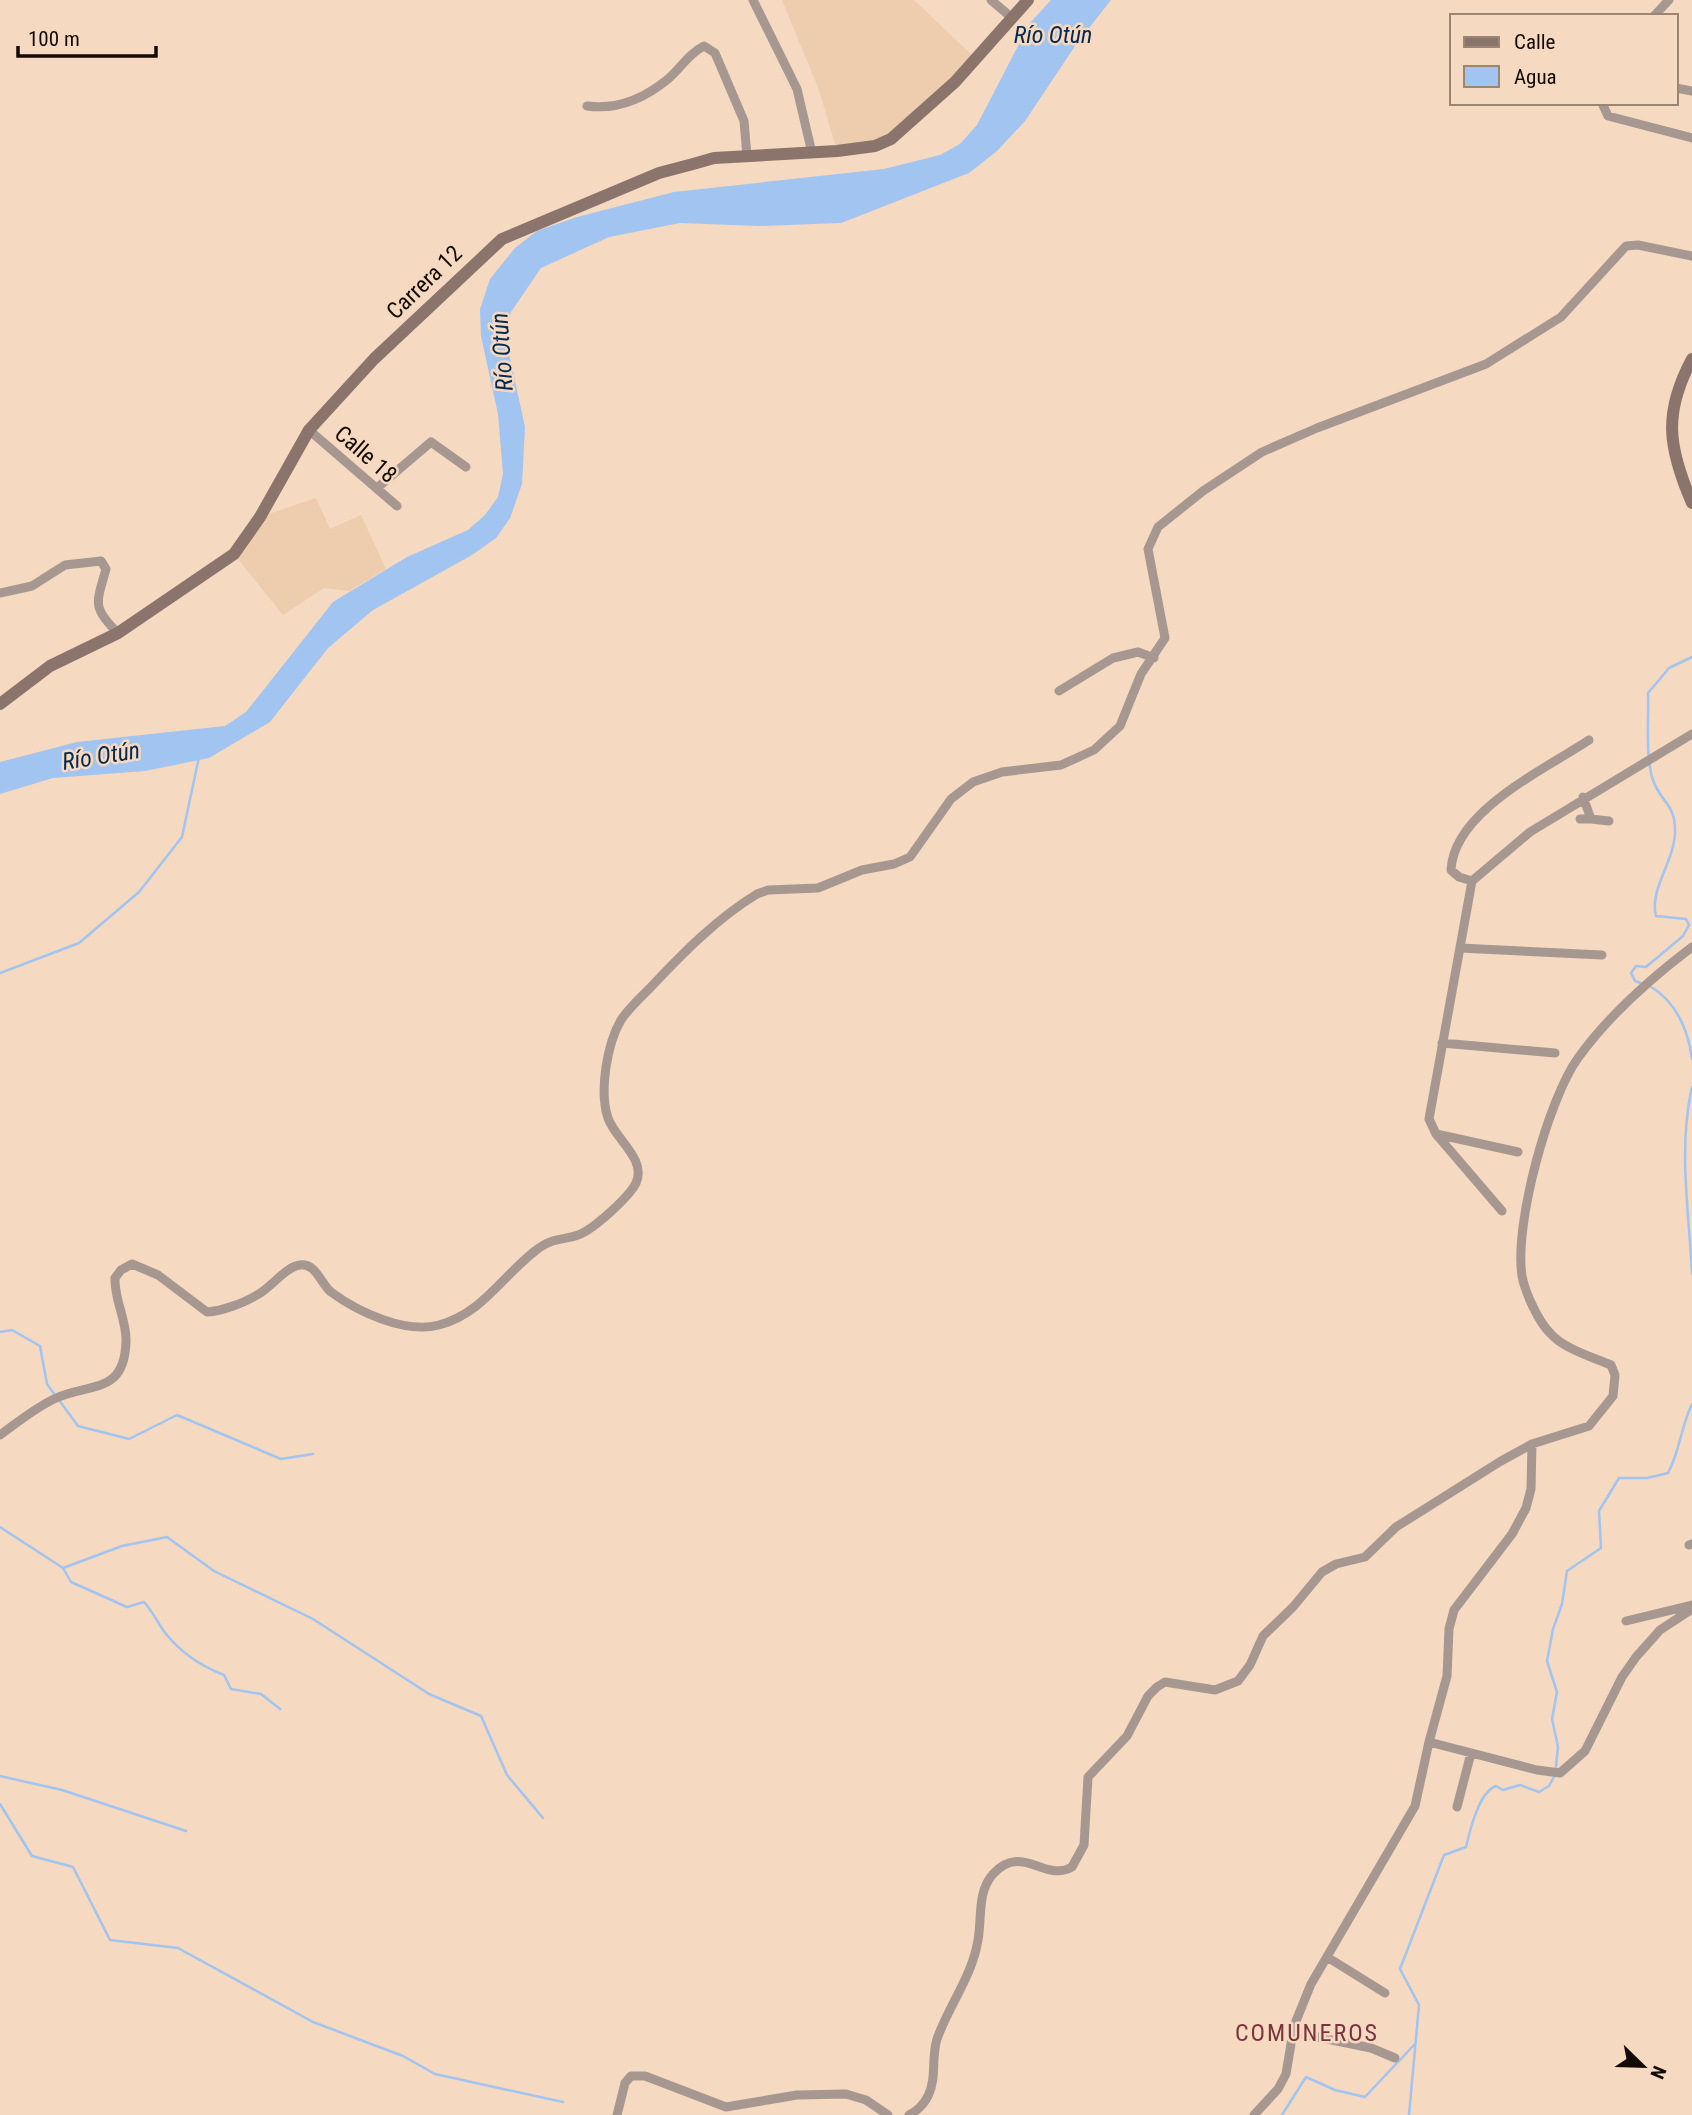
<svg xmlns="http://www.w3.org/2000/svg" width="1692" height="2115" font-family="'Roboto Condensed',sans-serif">
<rect width="100%" height="100%" fill="#f5d9c0"/>
<path fill="#eecdae" d="M782,0H914L975,58L891,139L837,151L819,90Z
M316,498L330,529L361,515L386,569L349,591L324,588L283,615L234,554L260,517Z"/>
<path fill="#a1c4f0" d="M1051,0H1111L1075,46L1025,121L997,151L969,173L841,223L759,226L680,223L609,237L541,268L511,312L505,335L525,427L522,484L510,518L496,538L472,555L373,610L328,648L270,722L209,758L145,771L53,778L0,794V762L77,742L225,726L246,712L333,602L407,557L468,530L485,515L498,497L503,474L498,414L481,336L480,309L490,279L515,248L537,231L577,217L674,192L884,169L940,155L960,144L977,125L1030,23Z"/>
<g fill="none" stroke-linecap="round" stroke-linejoin="round">
<path stroke="#a1c4f0" stroke-width="2.5" d="M0,973L79,943L139,892L182,837L199,757
M1643,984L1635,981L1631,973L1636,966L1646,967L1683,936L1689,925L1686,919L1656,916C1649,890 1674,862 1675,833C1676,803 1660,802 1653,780C1645,757 1649,718 1648,693L1669,668L1692,657
M1650,986C1676,1002 1688,1029 1692,1059
M1692,1087C1678,1149 1689,1211 1692,1274
M0,1332L12,1330L40,1346L47,1384L55,1395
M59,1400L78,1426L129,1439L177,1415L281,1459L313,1454
M0,1527L63,1568L122,1546L167,1537L214,1571L313,1619L429,1694L481,1716L507,1775L543,1818
M63,1568L71,1582L127,1607L144,1602C154,1613 158,1624 166,1634C182,1654 201,1666 224,1675L231,1689L261,1694L280,1709
M0,1776L62,1790L186,1831
M0,1804L32,1856L73,1867L110,1940L178,1948L313,2022L403,2056L435,2074L563,2102
M1282,2115L1306,2077L1335,2090L1365,2097L1414,2045
M1409,2115L1419,2005L1400,1969L1444,1855L1466,1847C1470,1830 1479,1792 1496,1786L1503,1790L1520,1785L1539,1792L1549,1786L1555,1775L1558,1747L1552,1719L1557,1692L1547,1661L1553,1629L1562,1604L1567,1571L1601,1548L1599,1511L1619,1478H1647L1668,1473C1680,1451 1681,1426 1692,1404"/>
<path stroke="#a79791" stroke-width="9" d="M753,0L797,89L812,153
M991,0L1011,17
M1654,16L1669,0
M1676,88L1692,91
M1602,103L1608,116L1692,138
M587,106C617,110 645,98 668,79C681,68 688,54 704,46L715,53L744,121L747,156
M309,430L397,506
M377,488L431,442L466,467
M0,593L32,586L65,565L101,561L106,569C97,602 91,607 118,633
M1059,691L1113,658L1138,652L1154,658
M1583,797L1591,819L1609,821
M1580,819H1591
M1472,881L1459,877L1451,870C1454,811 1544,770 1589,740
M1460,948L1602,955
M1442,1043L1555,1053
M1436,1134L1502,1211
M1518,1152L1436,1134L1429,1119L1472,881L1530,832L1692,734
M0,1435C18,1422 35,1408 54,1399C89,1382 124,1396 126,1342C127,1320 114,1300 115,1278L121,1270L132,1264L158,1275L207,1312C222,1311 244,1303 257,1295C271,1288 285,1267 300,1265C316,1263 321,1284 331,1292C358,1312 405,1334 439,1325C484,1313 504,1273 539,1248C552,1238 564,1240 578,1235C593,1230 629,1197 636,1183C647,1159 615,1139 608,1118C599,1091 607,1044 621,1020C629,1008 640,998 650,988C682,954 716,919 757,894L768,890L818,888L862,870L894,864L910,857L951,799L973,782L1002,772L1061,765L1094,750L1120,726L1141,674L1165,638L1148,549L1158,527L1203,491L1262,452L1317,428L1486,364L1561,317L1626,246L1638,245L1692,256
M1532,1444L1531,1489L1526,1508L1512,1534L1454,1610L1449,1629L1447,1676L1429,1742L1537,1770L1560,1773L1585,1751L1622,1677L1636,1657L1660,1630L1692,1609
M1689,1545L1692,1544
M1626,1621L1692,1605
M1457,1807L1471,1753
M1327,1957L1385,1993
M1293,2032L1371,2048L1395,2058
M617,2115L625,2083L631,2076H645L726,2107L797,2095L846,2094L866,2100L888,2115
M909,2115C917,2111 924,2104 928,2096C937,2078 931,2058 937,2039C949,2005 972,1977 978,1940C982,1918 977,1892 993,1874C1022,1842 1045,1883 1072,1867L1084,1845L1088,1777L1127,1736L1148,1696L1157,1687L1165,1682L1215,1690L1238,1681L1250,1665L1263,1636L1293,1607L1322,1572L1336,1564L1365,1557L1396,1527L1501,1461L1532,1444L1589,1426L1613,1396L1615,1375L1611,1365C1592,1357 1564,1349 1550,1333C1538,1321 1525,1292 1522,1276C1514,1224 1548,1100 1578,1058C1609,1015 1651,978 1692,947
M1254,2115L1278,2089L1286,2074L1294,2026L1311,1984L1415,1806L1429,1742"/>
<path stroke="#8b746c" stroke-width="12" d="M1692,359C1663,413 1668,447 1692,503
M0,704L50,666L118,633L234,554L260,517L309,430L374,359L502,239L659,173L693,164L714,158L837,151L875,146L891,139L955,82L1028,0"/>
</g>
<g text-anchor="middle" stroke-width="5" stroke-linejoin="round" paint-order="stroke">
<g font-size="23" fill="#130a03" stroke="#f5d9c0">
<text transform="translate(424 282) rotate(-44)" y="8">Carrera 12</text>
<text transform="translate(366 454) rotate(41)" y="8">Calle 18</text>
</g>
<g font-size="24" font-style="italic" fill="#052951" stroke="#f5d9c0">
<text x="1053" y="43">Río Otún</text>
<text transform="translate(502 352) rotate(-94)" y="8">Río Otún</text>
<text transform="translate(101 756) rotate(-9)" y="8">Río Otún</text>
</g>
<g font-size="24" letter-spacing="2" fill="#7b343f" stroke="#f5d9c0">
<text x="1307" y="2041">COMUNEROS</text>
</g>
</g>
<rect x="1450" y="14" width="228" height="91" fill="#f5d9c0" stroke="#9b8674" stroke-width="2"/>
<rect x="1464" y="37" width="35" height="10" fill="#8b746c" stroke="#9b8674" stroke-width="2"/>
<text x="1514" y="49" font-size="21" fill="#130a03">Calle</text>
<rect x="1464" y="66" width="35" height="21" fill="#a1c4f0" stroke="#9b8674" stroke-width="2"/>
<text x="1514" y="84" font-size="21" fill="#130a03">Agua</text>
<g transform="translate(1643 2066) rotate(113)" stroke="#f5d9c0" stroke-width="5" paint-order="stroke">
<path d="M0-5L12 26L0 18L-12 26Z" fill="#130a03"/>
<text y="-10" font-size="19" font-weight="bold" text-anchor="middle" fill="#130a03">N</text>
</g>
<path d="M18 46v10h138v-10" fill="none" stroke="#130a03" stroke-width="3.5"/>
<text x="28" y="46" font-size="21" fill="#130a03" stroke="#f5d9c0" stroke-width="5" paint-order="stroke">100 m</text>
</svg>
